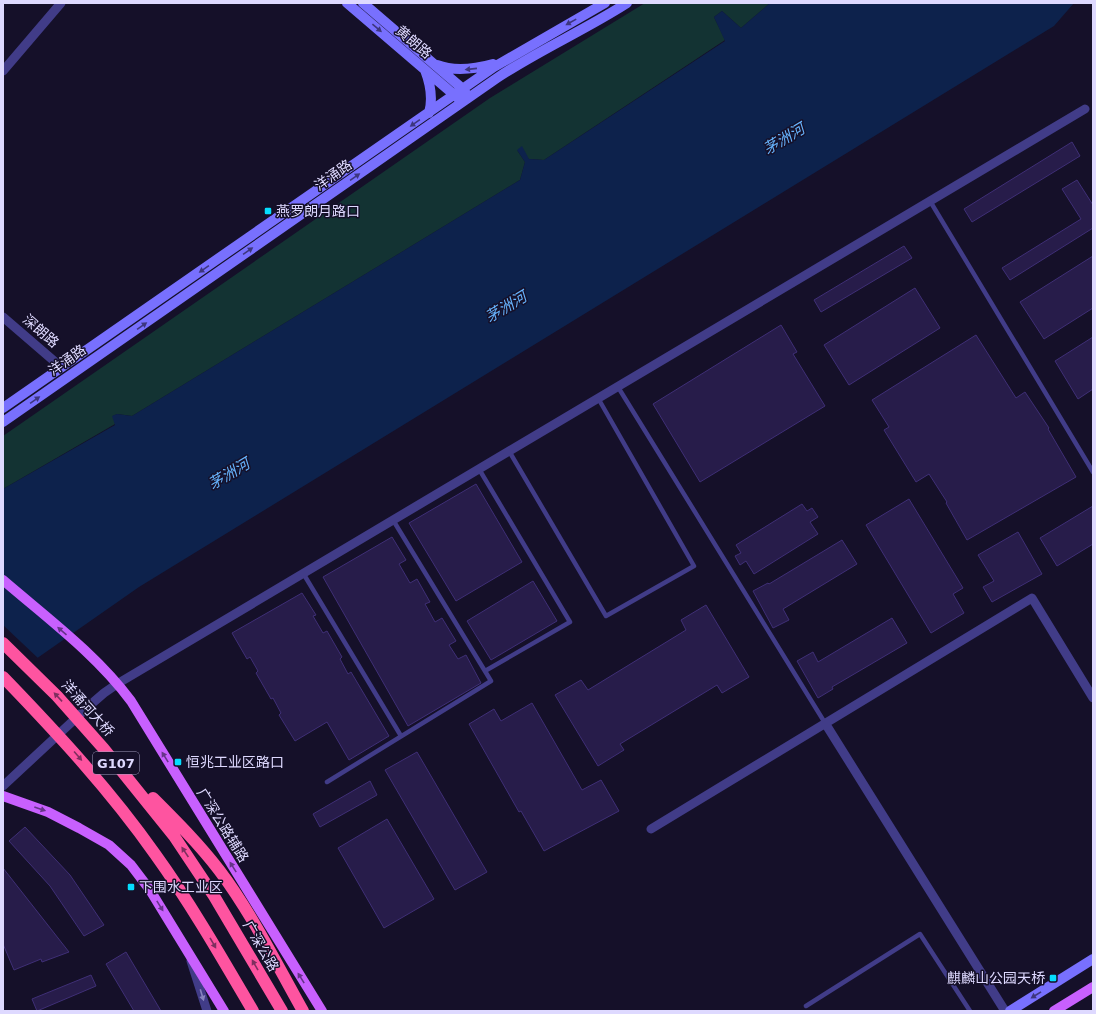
<svg xmlns="http://www.w3.org/2000/svg" width="1096" height="1014" font-family="'DejaVu Sans','Noto Sans SC',sans-serif">
<rect width="100%" height="100%" fill="#151029"/>
<path fill="#133333" d="M645,3H770L741,28L722,11L714,17L725,40L544,160L529,159L517,150L525,162L520,180L132,416L117,414L113,416L115,424L3,489V436L490,98Z"/>
<path fill="#0d224c" d="M770,3H1074L1054,26L139,587L3,682V489L115,425L112,416L117,414L132,416L520,180L525,162L517,150L522,146L529,159L544,160L725,41L714,17L722,11L741,28Z"/>
<path fill="#151029" d="M3,625L39,659L3,684Z"/>
<path fill="#271c4a" stroke="#3f2f76" d="M1072,142L1080,156L972,222L964,209Z
M1077,180L1093,205V228L1010,280L1002,268L1081,219L1062,189Z
M904,246L912,258L821,312L814,300Z
M1093,256V308L1044,339L1020,302Z
M915,288L940,328L849,385L824,345Z
M781,325L797,352L793,354L825,406L700,482L653,404Z
M976,335L1016,398L1025,392L1049,428L1048,429L1076,477L967,540L946,503L947,502L929,474L916,482L884,430L889,427L872,400Z
M1093,337V389L1078,399L1055,361Z
M476,484L522,562L456,601L409,523Z
M909,499L963,588L953,594L964,613L931,633L866,525Z
M802,504L807,511L812,508L818,517L810,522L818,534L754,574L746,561L740,565L735,556L741,553L736,545Z
M1093,506V544L1057,566L1040,538Z
M1018,532L1042,574L992,602L983,587L994,581L978,555Z
M392,537L406,560L399,564L410,583L417,579L430,602L425,604L435,622L442,618L456,641L449,645L458,659L466,655L481,683L408,726L323,577Z
M842,540L857,564L783,609L789,620L773,628L753,591L768,583L769,584Z
M533,581L557,621L491,660L467,621Z
M302,593L316,615L313,616L323,633L327,631L342,657L340,659L348,674L351,672L389,736L349,760L327,722L295,741L279,715L281,713L273,698L271,699L256,673L258,671L250,657L247,659L232,633Z
M706,605L749,677L722,693L717,685L620,744L624,750L598,766L555,695L581,680L588,690L686,630L681,620Z
M892,618L907,643L832,687L833,689L818,698L797,661L813,652L818,662Z
M532,703L582,790L601,780L619,811L544,851L521,811L519,812L469,724L494,709L501,721Z
M417,752L487,872L455,890L385,770Z
M370,781L377,795L320,827L313,814Z
M387,819L434,899L384,928L338,848Z
M25,827L70,875L104,925L84,936L50,886L9,841Z
M3,868L69,952L42,962L41,959L14,970L3,944Z
M126,952L161,1011H134L106,964Z
M91,975L96,986L37,1011L32,999Z"/>
<g fill="none" stroke-linecap="round" stroke-linejoin="round">
<path stroke="#413c88" stroke-width="4.5" d="M930,201L1093,472
M618,387L825,723
M509,451L606,616L694,566L598,398
M479,469L570,622L485,671
M303,573L401,736
M327,782L491,681L393,520
M806,1006L920,934L970,1011"/>
<path stroke="#413c88" stroke-width="9" d="M3,71L61,3
M3,317L61,367
M825,723L1005,1011
M3,786L89,706L104,693L117,684L1085,109
M651,829L1032,598L1093,698
M191,961L207,1011"/>
<path stroke="#7870fe" stroke-width="10" d="M347,3L459,99
M363,3L463,89L467,95
M437,65C455,72 475,69 493,64
M425,70C430,83 433,99 429,113
M3,408L494,67L605,3
M3,422L497,78C539,50 585,30 627,3
M1010,1011L1093,959"/>
<path stroke="#c860fe" stroke-width="10" d="M3,580C47,618 96,654 131,701L322,1011
M3,796L48,812L79,828L109,845L131,865L150,890L224,1011
M1054,1011L1093,987"/>
<path stroke="#fe54a0" stroke-width="12" d="M3,643L57,696L104,749L174,836L214,896L282,1011
M3,677C57,733 110,790 155,854C191,904 222,958 253,1011
M153,798C176,821 199,844 219,870C251,912 277,965 303,1011"/>
</g>
<defs><path id="oneway-solid" d="M-6-.8H1V-3.2L6.5 0L1 3.2V.8H-6Z"/></defs>
<g fill="#3d367e">
<use href="#oneway-solid" transform="translate(571 22) rotate(151)"/>
<use href="#oneway-solid" transform="translate(377 28) rotate(40)"/>
<use href="#oneway-solid" transform="translate(471 69) rotate(174)"/>
<use href="#oneway-solid" transform="translate(415 123) rotate(145)"/>
<use href="#oneway-solid" transform="translate(355 177) rotate(-35)"/>
<use href="#oneway-solid" transform="translate(248 251) rotate(-35)"/>
<use href="#oneway-solid" transform="translate(204 269) rotate(145)"/>
<use href="#oneway-solid" transform="translate(142 326) rotate(-35)"/>
<use href="#oneway-solid" transform="translate(35 400) rotate(-35)"/>
<use href="#oneway-solid" transform="translate(1036 995) rotate(148)"/>
</g>
<g fill="#663489">
<use href="#oneway-solid" transform="translate(62 631) rotate(-139)"/>
<use href="#oneway-solid" transform="translate(165 757) rotate(-122)"/>
<use href="#oneway-solid" transform="translate(40 809) rotate(19)"/>
<use href="#oneway-solid" transform="translate(233 867) rotate(-122)"/>
<use href="#oneway-solid" transform="translate(160 906) rotate(58)"/>
<use href="#oneway-solid" transform="translate(301 978) rotate(-122)"/>
</g>
<g fill="#7e2f5f">
<use href="#oneway-solid" transform="translate(58 697) rotate(-133)"/>
<use href="#oneway-solid" transform="translate(78 756) rotate(49)"/>
<use href="#oneway-solid" transform="translate(185 852) rotate(-124)"/>
<use href="#oneway-solid" transform="translate(213 943) rotate(60)"/>
<use href="#oneway-solid" transform="translate(255 965) rotate(-120)"/>
</g>
<use fill="#8883be" href="#oneway-solid" transform="translate(202 995) rotate(73)"/>
<g fill="#05ddfe" stroke="#151029" stroke-width="1.5">
<rect x="264" y="207" width="8" height="8" rx="2"/>
<rect x="174" y="758" width="8" height="8" rx="2"/>
<rect x="127" y="883" width="8" height="8" rx="2"/>
<rect x="1049" y="974" width="8" height="8" rx="2"/>
</g>
<g text-anchor="middle" stroke-width="3" stroke-linejoin="round" paint-order="stroke">
<rect fill="#151029" stroke="#a29dbf" stroke-width="1" x="93" y="752" width="46" height="22" rx="3"/>
<g font-size="13" font-weight="bold" fill="#ded9ff">
<text x="116" y="768">G107</text>
</g>
<g font-size="14" fill="#ded9ff" stroke="#151029">
<text transform="translate(414 42) rotate(41)" y="5">黄朗路</text>
<text transform="translate(333 175) rotate(-35)" y="5">洋涌路</text>
<text transform="translate(41 331) rotate(41)" y="5">深朗路</text>
<text transform="translate(67 360) rotate(-35)" y="5">洋涌路</text>
<text transform="translate(88 708) rotate(48)" y="5">洋涌河大桥</text>
<text transform="translate(223 825) rotate(58)" y="5">广深公路辅路</text>
<text transform="translate(261 946) rotate(60)" y="5">广深公路</text>
</g>
<g font-size="14" fill="#ded9ff" stroke="#151029" text-anchor="start">
<text x="276" y="216">燕罗朗月路口</text>
<text x="186" y="767">恒兆工业区路口</text>
<text x="139" y="892">下围水工业区</text>
<text x="1045" y="983" text-anchor="end">麒麟山公园天桥</text>
</g>
<g font-size="15" font-style="italic" fill="#67b4fe" stroke="#151029">
<text transform="translate(784 139) rotate(-31)" y="5">茅洲河</text>
<text transform="translate(506 307) rotate(-31)" y="5">茅洲河</text>
<text transform="translate(229 474) rotate(-31)" y="5">茅洲河</text>
</g>
</g>
<rect width="1096" height="1014" fill="none" stroke="#ded9ff" stroke-width="8"/>
</svg>
